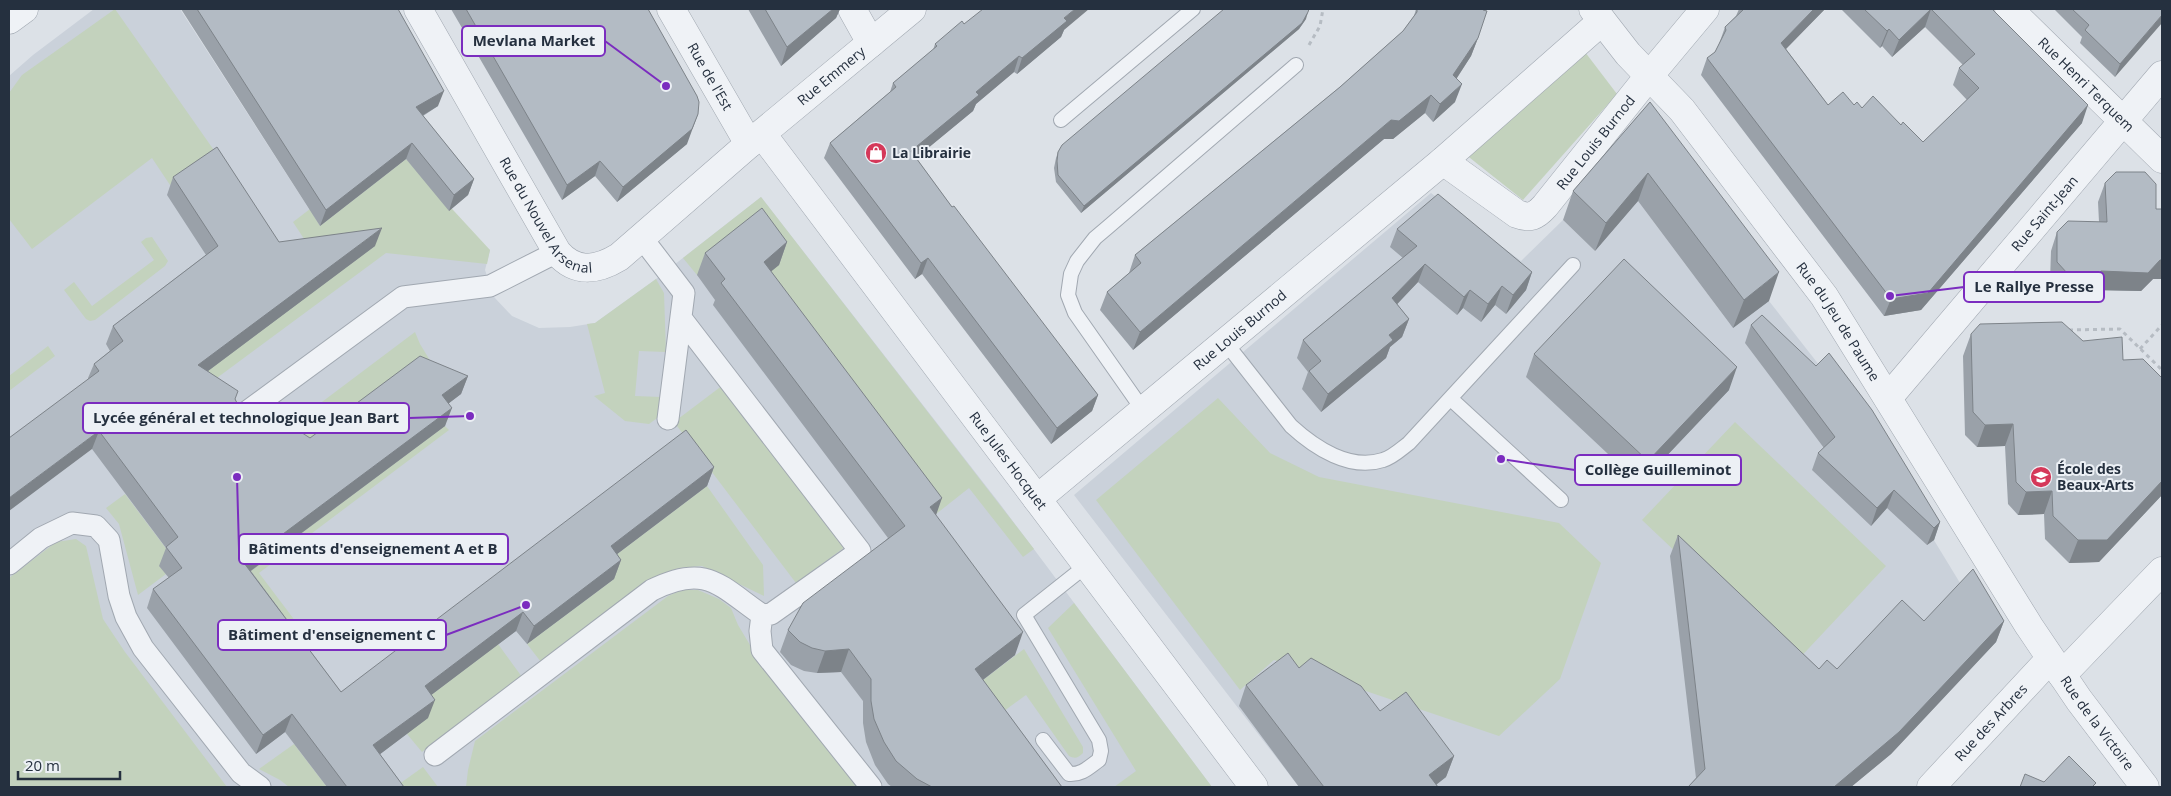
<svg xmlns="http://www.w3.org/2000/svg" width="2171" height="796" font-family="'Open Sans',sans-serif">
<rect width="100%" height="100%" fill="#dce1e7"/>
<path fill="#cad1da" d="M94,9H180L320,226L383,177L490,250L485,270L494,297L512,316L539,328L570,327L595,323L656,279L761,197L1000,504L1212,787H9V76L33,55Z
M1431,193L1521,261L1563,220L1595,251L1638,201L1733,328L1769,301L1823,370L1904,491L1996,642L1851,787H1299L1074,495Z"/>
<path fill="#c3d2bd" d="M115,9L218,156L170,185L152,158L32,249L9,219V93L22,75Z
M1585,52L1617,94L1523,200L1465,154Z
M406,159L490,250L487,264L386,253L202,389L192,383L314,254L293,222L310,209L320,226Z
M761,197L1034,549L1023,557L969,488L931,518L697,275L683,258Z
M152,237L168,261L165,266L95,320L90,321L86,319L64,290L74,282L92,306L154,260L141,242L146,238Z
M656,279L664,293L666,352L639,351L635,396L661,397L660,416L649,424L625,421L594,396L605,393L587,324L595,323Z
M415,332L420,344L431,362L303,457L274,438Z
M48,346L55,356L9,391V376Z
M723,385L845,547L796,583L674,422Z
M1218,398L1270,453L1319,477L1559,523L1601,563L1560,679L1499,736L1274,660L1240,690L1096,500Z
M1735,422L1886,566L1794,664L1642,520Z
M445,426L449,430L259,573L293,618L320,692L226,566L416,447Z
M707,486L763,565L764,596L702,566L679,568L657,576L541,662L527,644L614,579L604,564Z
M125,494L171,555L160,566L166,574L138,595L119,524L106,508Z
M76,539L86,546L103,619L125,652L227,787H9V578L56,542Z
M682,590H698L719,599L731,608L738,625L759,660L857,787H466L468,770L475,741L668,596Z
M1074,603L1212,787H1114L1136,771L1048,628Z
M498,644L522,677L422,752L407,734L418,705Z
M1024,649L1083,747V753C1078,758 1075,759 1069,756L1026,695L989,722L967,692Z
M294,744L327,787H289L280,780L259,769Z
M423,767L438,787H395Z"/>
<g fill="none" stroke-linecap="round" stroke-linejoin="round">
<g stroke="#a1a8b1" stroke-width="16">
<path id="service" d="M1061,120L1193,9
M1225,342L1291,426C1315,448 1350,471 1383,460C1393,457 1401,449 1409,443L1573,265
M1451,399L1561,500
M1143,410L1075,313L1068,295L1071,274L1077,261L1095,238L1108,227L1296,65
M1043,740L1069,774C1082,775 1089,767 1099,760L1101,751L1099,740L1024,615L1087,565"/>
</g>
<g stroke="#a1a8b1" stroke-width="23">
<path id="pedestrian" d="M642,238L684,293L668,419
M241,416L403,297L490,286L557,252
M9,564L41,538L72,523L96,526L109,540L119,596L126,617L143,648L241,773L260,787
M762,615L760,631L762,650L871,787
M435,755L652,590C706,563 719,585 762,615L771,614L860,551L681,318"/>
</g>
<g stroke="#a1a8b1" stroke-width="29">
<g id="minor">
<path id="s1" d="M418,9L557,252C575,273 596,271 619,257L749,144L912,9"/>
<path id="s2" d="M671,9L749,144"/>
<path d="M852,9L871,43"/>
<path id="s3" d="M1593,9L1628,54L1682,110L1824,296L2029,626L2079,700L2145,787"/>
<path id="s4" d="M2009,9L2162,159"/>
<path d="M9,20L24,9"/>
<path id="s5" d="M762,134L1254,787"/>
<path id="s6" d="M1443,161L1517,214C1530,219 1536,216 1545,206L1649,76L1705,9"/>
<path id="s7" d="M1888,398L2162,75"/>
<path id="s8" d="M1037,499L1443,161L1602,21"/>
<path d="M2062,675L2162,571"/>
<path id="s9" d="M1931,787L2050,659"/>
</g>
</g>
<path stroke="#b6bcc3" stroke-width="3" stroke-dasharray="4 4" stroke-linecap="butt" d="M1309,45L1320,26L1323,9
M2069,330L2120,329L2162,370
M2140,349L2162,325"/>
<use href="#service" stroke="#eff2f6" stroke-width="14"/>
<use href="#pedestrian" stroke="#eff2f6" stroke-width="21"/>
<use href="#minor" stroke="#eff2f6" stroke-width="28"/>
</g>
<path fill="#9aa1a9" d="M181,9H398L438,106L423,116L474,179L468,195L449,211L406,159L320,226Z
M451,9H648L687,144L617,202L595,176L562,200Z
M748,9H840L836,18L781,66Z
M1416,9H1483L1478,38L1471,56L1457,78L1455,102L1433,122L1425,113L1393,139H1384L1133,350L1100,310L1107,292L1129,273L1135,255L1340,87L1403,31L1414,16Z
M1739,9H1825L1786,49L1828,105H1854L1862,108L1901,125L1923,142L1967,100L1953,85L1959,68L1963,65L1925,27L1892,57L1882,46L1880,48L1841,9H1992L2082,123L1921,310L1884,316L1701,75L1707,58L1715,52L1719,44L1725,27L1736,16Z
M2054,9H2162L2115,77L2080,43L2082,37Z
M1306,19L1299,29L1081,213L1056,182L1054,168L1056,158L1058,152Z
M964,24L1064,30L1061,37L1017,74L1014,72L976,104L973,111L916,158L952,207L1098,395L1092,411L1051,444L922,274L915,279L824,158L830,143L890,92L893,83L933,50L935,44Z
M1650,102L1769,301L1733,328L1638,201L1595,251L1563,220L1573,191Z
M173,177L279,242L375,246L208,371L235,399L238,405L310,438L468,376L461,394L449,403L445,426L251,571L341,692L714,467L707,486L617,554L621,560L614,579L527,644L516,631L431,695L428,718L380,754L404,787H327L285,732L256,754L147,608L153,589L169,578L159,566L166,548L92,449L88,378L94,364L110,351L106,344L113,326L206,255L167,195Z
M2105,183L2153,279L2141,291L2094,290L2092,292H2062L2050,281L2051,251L2057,232L2099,222L2098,202Z
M1397,229L1532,272L1526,290L1506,314L1495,305L1481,322L1463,308L1457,315L1418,282L1397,304L1409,319L1402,337L1390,347L1386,358L1321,412L1302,389L1308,372L1297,358L1303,340L1403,258L1390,247Z
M787,242L779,265L771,271L936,516L1015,655L983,680L1062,787H892L888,784L875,765L866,742L863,723V701L841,672L817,673L804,671L791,665L780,652L788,630L888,538L713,305L715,300L697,275L705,253Z
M1751,325L1816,366L1940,522L1934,540L1927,545L1887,508L1871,526L1812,470L1818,453L1824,448L1745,343Z
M1971,334L2083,341L2162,378V495L2099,562L2069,563L2045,539L2044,514L2018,515L2008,504L2005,446L1977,447L1965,435L1963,356Z
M1534,354L1729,390L1640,484L1526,377Z
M1678,535L1819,669H1837L1924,621H2004L1996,642L1891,754L1851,787H1688L1696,778L1670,556Z
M1299,668L1380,711L1454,756L1446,777L1436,785L1438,787H1299L1239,706L1246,685Z"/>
<path fill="#7d8389" d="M833,9H840L836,18L781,66L787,47Z
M1075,9H1089L1064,30L1061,37L1017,74L1022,58L1064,18Z
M1814,9H1825L1775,60L1781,43Z
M1931,9L1925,27L1892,57L1899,40Z
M1308,12L1306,19L1299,29L1081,213L1084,206Z
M2162,15V23L2115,77L2120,64Z
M1889,29L1882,46L1880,48L1887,31Z
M1478,38L1471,56L1447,93L1453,75Z
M1019,56L1014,72L976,104L973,111L905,167L911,151L976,92Z
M1462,84L1455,102L1433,122L1440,104Z
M444,91L438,106L410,123L416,107Z
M1431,95L1425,113L1393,139H1384L1133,350L1140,332L1391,120Z
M2088,105L2082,123L1921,310L1884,316L1891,299Z
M698,114L687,144L617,202L623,187Z
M412,143L406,159L320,226L326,210Z
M600,161L595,176L562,200L567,185Z
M1648,173L1638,201L1595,251L1606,223Z
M474,179L468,195L449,211L454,195Z
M382,228L375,246L192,383L198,365Z
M787,242L779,265L756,284L764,262Z
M928,258L922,274L915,279L921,263Z
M2160,260H2162V279H2153L2141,291L2094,290L2092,292H2062L2068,274L2101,271Z
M1425,264L1418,282L1385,317L1392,298Z
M1532,272L1526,290L1506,314L1513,295Z
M1779,272L1769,301L1733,328L1744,300Z
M1502,286L1495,305L1481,322L1488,304Z
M1470,290L1463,308L1457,315L1464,297Z
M1409,319L1402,337L1390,347L1386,358L1321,412L1328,394L1389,335Z
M1737,367L1729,390L1640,484L1648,461Z
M468,376L461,394L436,413L442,395Z
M1098,395L1092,411L1051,444L1057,428Z
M452,408L445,426L237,581L244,563Z
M2013,424L2005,446L1977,447L1985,425Z
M99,431L92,449L9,511V498Z
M714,467L707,486L604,564L611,546Z
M2162,481V495L2099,562L2069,563L2078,540Z
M1894,490L1887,508L1871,526L1877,508Z
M2052,491L2044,514L2018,515L2026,492Z
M942,498L934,521L930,507Z
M1940,522L1934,540L1927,545L1934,528Z
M621,560L614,579L527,644L534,626Z
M523,612L516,631L418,705L425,686Z
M2004,621L1996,642L1891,754L1851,787H1834Z
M1023,632L1015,655L967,692L975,669Z
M849,649L841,672L817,673L825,651Z
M435,700L428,718L367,764L373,745Z
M292,714L285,732L256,754L263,735Z
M1454,756L1446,777L1433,787L1429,775Z"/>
<path fill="#b3bbc4" stroke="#7d8389" d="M197,9H398L444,91L416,107L474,179L454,195L412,143L326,210Z
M466,9H648L697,96L699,102L698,114L692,129L623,187L600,161L567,185Z
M765,9H833L787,47Z
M983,9H1075L1064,18L1067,21L1022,58L1019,56L976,92L979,95L911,151L952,207L954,206L1098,395L1057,428L928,258L921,263L830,143L896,87L893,83L937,46L935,44L962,21L964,24Z
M1224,9H1309L1308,12L1302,23L1084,206L1058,175L1057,161L1058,152L1062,145Z
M1417,9H1483V10L1487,11L1478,38L1453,75L1462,84L1440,104L1431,95L1399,121L1391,120L1140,332L1107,292L1141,263L1135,255L1340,87L1403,31L1417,12Z
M1742,9H1814L1781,43L1828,105L1843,92L1854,105L1857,102L1862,108L1873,96L1901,125L1903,122L1923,142L1979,88L1959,68L1975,54L1931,9L1899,40L1889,29L1887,31L1864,9H1992L2088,105L1928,293L1891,299L1707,58L1715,52L1726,30L1725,27L1743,10Z
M2072,9H2162V15L2120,64L2085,30L2089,25Z
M1650,102L1779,272L1744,300L1648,173L1606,223L1573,191Z
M217,147L279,242L382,228L198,365L238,391L235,399L238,405L249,410L259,405L310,438L420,356L468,376L442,395L452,408L244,563L341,692L686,430L714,467L611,546L621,560L534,626L523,612L425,686L435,700L373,745L404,787H347L292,714L263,735L153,589L182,568L166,547L178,537L99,431L9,498V438L99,371L94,364L123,341L113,326L218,246L173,177Z
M2116,172H2145L2156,184V209H2162V260H2160L2148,273L2101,271L2099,273L2068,274L2057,262V232L2068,221L2107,222L2105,183Z
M1438,194L1532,272L1513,295L1502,286L1488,304L1470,290L1464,297L1425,264L1392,298L1409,319L1389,335L1393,340L1328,394L1309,371L1321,361L1303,340L1417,246L1397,229Z
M762,208L787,242L764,262L942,498L930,507L1023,632L975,669L1062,787H932L917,779L896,761L884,742L874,719L871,701V679L849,649L825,651L812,648L800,642L788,630L803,603L905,526L721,283L725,279L705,253Z
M1624,259L1737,367L1648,461L1534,354Z
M1762,315L1816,366L1829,353L1872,410L1940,522L1934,528L1894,490L1877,508L1818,453L1835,437L1751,325Z
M2062,322L2083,341L2122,337L2123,360L2143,359L2162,378V481L2107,540H2078L2053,516L2052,491L2026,492L2016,482L2013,424L1985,425L1973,412L1971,334L1980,324Z
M1678,535L1819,669L1827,660L1837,669L1902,600L1924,621L1973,569L2004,621L1899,732L1834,787H1688L1705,769Z
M1288,653L1299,668L1311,658L1361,686L1380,711L1406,692L1454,756L1429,775L1438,787H1324L1246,685Z
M2069,756L2096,783L2092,787H2020L2025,774L2044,782Z"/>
<defs>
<g id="shop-disc" transform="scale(1.125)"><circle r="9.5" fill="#d53859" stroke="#ecf0f5"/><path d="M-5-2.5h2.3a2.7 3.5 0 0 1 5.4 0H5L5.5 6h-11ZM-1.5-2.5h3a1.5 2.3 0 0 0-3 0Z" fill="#fff"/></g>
<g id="university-disc" transform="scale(1.125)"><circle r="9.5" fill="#d53859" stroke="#ecf0f5"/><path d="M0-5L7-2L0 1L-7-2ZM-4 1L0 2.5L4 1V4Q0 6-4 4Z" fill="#fff"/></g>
</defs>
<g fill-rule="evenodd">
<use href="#shop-disc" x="876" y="153"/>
<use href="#university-disc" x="2041" y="477"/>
</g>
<g text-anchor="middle" stroke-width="4" stroke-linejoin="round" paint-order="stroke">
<g font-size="14" fill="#25303f" stroke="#ecf0f5">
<text dy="5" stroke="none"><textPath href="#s2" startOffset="78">Rue de l'Est</textPath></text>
<text dy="5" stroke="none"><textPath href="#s1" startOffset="628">Rue Emmery</textPath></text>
<text dy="5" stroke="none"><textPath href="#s4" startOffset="108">Rue Henri Terquem</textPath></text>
<text dy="5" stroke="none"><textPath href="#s6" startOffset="204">Rue Louis Burnod</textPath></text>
<text dy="5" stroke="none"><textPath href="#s1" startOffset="246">Rue du Nouvel Arsenal</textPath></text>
<text dy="5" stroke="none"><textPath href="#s7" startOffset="242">Rue Saint-Jean</textPath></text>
<text dy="5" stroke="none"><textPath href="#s3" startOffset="398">Rue du Jeu de Paume</textPath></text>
<text dy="5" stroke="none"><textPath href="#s8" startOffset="264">Rue Louis Burnod</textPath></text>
<text dy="5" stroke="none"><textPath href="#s5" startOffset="409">Rue Jules Hocquet</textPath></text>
<text dy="5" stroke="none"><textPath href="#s9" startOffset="88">Rue des Arbres</textPath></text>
<text dy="5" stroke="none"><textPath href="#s3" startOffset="876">Rue de la Victoire</textPath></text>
</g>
<g font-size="14" font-weight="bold" fill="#25303f" stroke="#ecf0f5" text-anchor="start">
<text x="892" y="158">La Librairie</text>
<text x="2057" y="474">École des<tspan x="2057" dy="16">Beaux-Arts</tspan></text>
</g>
</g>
<path fill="none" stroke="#7b2cbf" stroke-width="2" d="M666 86L605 41M1890 296L1964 287M470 416L409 418M1501 459L1575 470M237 477L239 549M526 605L446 635"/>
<g fill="#7b2cbf" stroke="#ecf0f5" stroke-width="2">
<circle cx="666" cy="86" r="5"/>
<circle cx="1890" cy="296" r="5"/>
<circle cx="470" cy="416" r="5"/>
<circle cx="1501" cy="459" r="5"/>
<circle cx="237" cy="477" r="5"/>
<circle cx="526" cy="605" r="5"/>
</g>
<g fill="#ecf0f5" stroke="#7b2cbf" stroke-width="2">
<rect x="462" y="26" width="143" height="30" rx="5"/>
<rect x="1964" y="272" width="140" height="30" rx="5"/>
<rect x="83" y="403" width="326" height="30" rx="5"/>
<rect x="1575" y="455" width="166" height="30" rx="5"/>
<rect x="239" y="534" width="269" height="30" rx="5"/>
<rect x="218" y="620" width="228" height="30" rx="5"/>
</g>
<g font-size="15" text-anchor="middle" font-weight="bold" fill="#25303f">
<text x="534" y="46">Mevlana Market</text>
<text x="2034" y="292">Le Rallye Presse</text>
<text x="246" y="423">Lycée général et technologique Jean Bart</text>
<text x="1658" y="475">Collège Guilleminot</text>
<text x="373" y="554">Bâtiments d'enseignement A et B</text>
<text x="332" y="640">Bâtiment d'enseignement C</text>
</g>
<rect width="2171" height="796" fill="none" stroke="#25303f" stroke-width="20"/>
<path d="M18 771v8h102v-8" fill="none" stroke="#25303f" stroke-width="2.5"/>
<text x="25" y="771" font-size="15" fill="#25303f" stroke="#ecf0f5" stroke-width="4" paint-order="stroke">20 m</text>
</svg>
